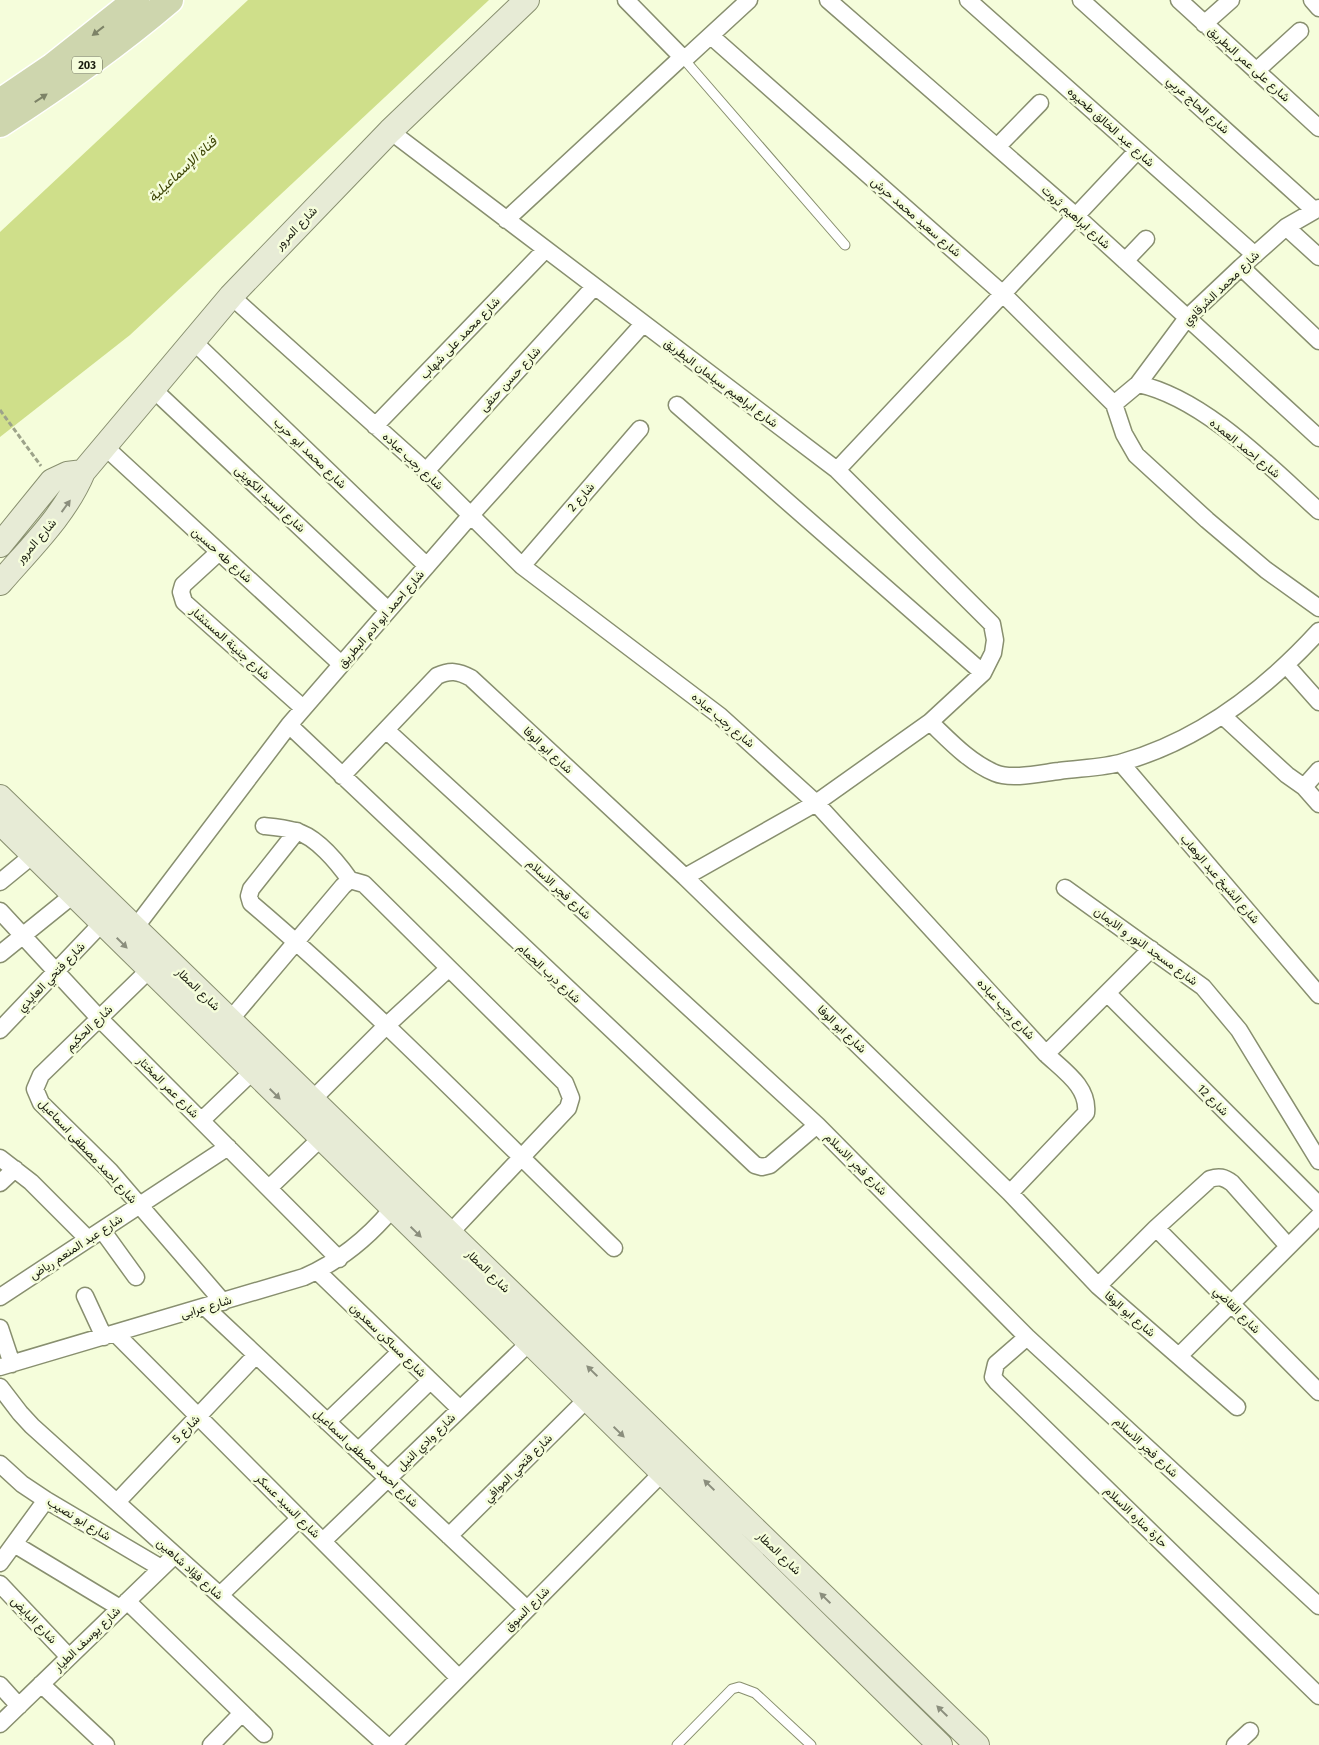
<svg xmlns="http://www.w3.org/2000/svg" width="1319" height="1745" font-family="'Fira Sans',Vazirmatn,sans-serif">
<rect width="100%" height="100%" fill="#f5fddb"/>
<path fill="#cfdf8a" d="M248,0H489L130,335L0,437V232Z"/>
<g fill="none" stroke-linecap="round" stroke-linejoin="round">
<g stroke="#888f6f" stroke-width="11">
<path id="lane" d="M682,57L845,245
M677,1745L732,1689L739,1687L755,1693L811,1745"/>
</g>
<g stroke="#888f6f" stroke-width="19">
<path id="street" d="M626,0L682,57L686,58L749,0
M828,0L1076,216L1319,438
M968,0L1255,255
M1081,0L1314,210
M1179,0L1319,128
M1312,0L1319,8
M1204,24L1231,0
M711,36L1003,294L1114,404L1124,434L1136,455L1207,520L1266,570L1319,608
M1256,71L1300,31
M390,131L837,470L992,624L995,640L993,653L983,673L930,722L816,803L685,877
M997,147L1040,103
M506,220L682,57
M1286,227L1319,257
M1125,261L1146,239
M1241,267L1319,341
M231,296L426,471L522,566L720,716L816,803L1046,1054C1064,1071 1089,1087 1086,1113L1010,1193
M193,341L427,566
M1138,384C1204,398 1270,467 1319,511
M153,389L388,610
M1114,404L1138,384L1187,318L1241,267L1286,227L1319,208
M677,405L983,673
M375,426L545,250
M104,446L341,664
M837,470L1137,151
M426,471L594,287
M219,552L183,585L181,592L184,602L303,708
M522,566L640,429
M1287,666L1319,702
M1223,716L1287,775L1304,787L1319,804
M930,722C950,741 969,762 995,773C1011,780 1042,773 1059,771C1080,768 1103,768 1123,762C1200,740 1265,690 1319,631
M289,725L755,1165L762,1167L770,1165L817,1125
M386,730L817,1125L1027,1337L1319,1606
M1121,763L1319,995
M342,776L437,676C450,670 458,671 471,678L685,877L1010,1193L1098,1286L1237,1407
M1304,787L1319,770
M264,826C274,827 285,828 295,831C316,836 338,863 350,880
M297,831L251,889L249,896L251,903C378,1011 494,1132 614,1248
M0,882L33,855
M1065,888L1203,987L1239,1030L1319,1161
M0,911L99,1018L339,1259
M135,928L289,725L471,515L643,324
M0,954L73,895
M149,970L41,1075L35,1089L41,1103L110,1171L223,1302
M1108,994L1319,1205
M230,1020L343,886L350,880L364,884L565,1083L571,1098L568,1108L450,1233
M0,1030L102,923
M1046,1054L1151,949
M312,1100L386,1026L448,969
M202,1120L252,1072
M0,1158L31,1182L88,1239
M0,1183L15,1169
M269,1188L320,1139
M1156,1228L1319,1392
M102,1230L136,1277
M317,1271L460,1409
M1098,1286L1156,1228L1210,1179C1219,1176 1224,1177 1232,1183L1288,1246
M85,1296L104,1337
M0,1297L228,1147
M205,1307L527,1609
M0,1328L12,1364
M116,1334L459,1678
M1027,1337L996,1364L993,1377L997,1382L1319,1696
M1179,1356L1319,1216
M0,1367L304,1277C340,1261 367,1239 392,1209
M0,1387L20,1413L32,1426L386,1745
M327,1422L400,1352
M358,1451L430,1381
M0,1464L22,1484L46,1500L161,1568
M117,1502L256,1355
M449,1536L586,1400
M323,1541L529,1343
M14,1544L120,1608
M0,1563L46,1500
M0,1584L69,1657
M220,1595L300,1518
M127,1601L264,1734
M41,1684L106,1745
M0,1685L19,1706
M0,1724L175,1555
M211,1745L242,1713
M393,1745L662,1473
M1235,1745L1250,1731"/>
</g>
<g stroke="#888f6f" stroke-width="26">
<path id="secondary" d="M0,545L52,481L67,474L83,472
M0,583C30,548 65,515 83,472L231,296L390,131L527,0
M0,797L977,1745
M0,822L940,1745"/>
</g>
<g stroke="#fff" stroke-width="29">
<path id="primary" d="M0,102L53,66L136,0
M0,124C59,86 116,46 170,0"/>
</g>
<path stroke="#9da38a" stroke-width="3" stroke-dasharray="5 2.5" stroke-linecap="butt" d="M0,410L41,466"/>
<use href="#lane" stroke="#fff" stroke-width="9"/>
<use href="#street" stroke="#fff" stroke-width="16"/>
<use href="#secondary" stroke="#e7ebd6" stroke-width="24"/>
<use href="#primary" stroke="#ced6ae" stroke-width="26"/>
</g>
<defs><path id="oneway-solid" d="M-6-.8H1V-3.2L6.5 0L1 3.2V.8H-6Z" transform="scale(1.25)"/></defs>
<g fill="#7d8367">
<use href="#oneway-solid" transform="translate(98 31) rotate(142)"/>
<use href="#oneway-solid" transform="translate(41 98) rotate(-33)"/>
</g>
<g fill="#8b8e7d">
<use href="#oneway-solid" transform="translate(66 506) rotate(-54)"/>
<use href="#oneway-solid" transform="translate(122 943) rotate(45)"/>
<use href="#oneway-solid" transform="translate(275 1094) rotate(45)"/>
<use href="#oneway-solid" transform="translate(416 1232) rotate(44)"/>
<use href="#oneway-solid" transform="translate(592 1371) rotate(-136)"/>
<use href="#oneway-solid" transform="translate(619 1432) rotate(44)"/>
<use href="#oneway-solid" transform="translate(709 1485) rotate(-136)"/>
<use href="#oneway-solid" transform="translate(825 1598) rotate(-136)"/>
<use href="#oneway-solid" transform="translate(942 1711) rotate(-136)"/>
</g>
<g text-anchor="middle" stroke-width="5" stroke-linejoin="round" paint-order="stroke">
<rect fill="#f5fddb" stroke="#5c604d" stroke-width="1" x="72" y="56.5" width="30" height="17" rx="4"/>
<g font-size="11" font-weight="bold" fill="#1a1d10">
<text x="87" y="69">203</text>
</g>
<g font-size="12" fill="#1a1d10" stroke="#f5fddb">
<text transform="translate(1249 64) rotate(42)" y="4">شارع على عمر البطريق</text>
<text transform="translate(1198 105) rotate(42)" y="4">شارع الحاج عربي</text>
<text transform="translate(1111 127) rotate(42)" y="4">شارع عبد الخالق طحيوه</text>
<text transform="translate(916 217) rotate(41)" y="4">شارع سعيد محمد حرش</text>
<text transform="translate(1076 217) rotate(42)" y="4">شارع ابراهيم ثروت</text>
<text transform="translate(296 228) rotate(-46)" y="4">شارع المرور</text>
<text transform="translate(1221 288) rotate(-44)" y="4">شارع محمد الشرقاوي</text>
<text transform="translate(460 338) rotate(-46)" y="4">شارع محمد على شهاب</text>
<text transform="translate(510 379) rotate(-47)" y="4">شارع حسن حنفى</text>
<text transform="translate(721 383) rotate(37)" y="4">شارع ابراهيم سيلمان البطريق</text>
<text transform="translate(1245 448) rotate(39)" y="4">شارع احمد العمده</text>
<text transform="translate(310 453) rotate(44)" y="4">شارع محمد ابو حرب</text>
<text transform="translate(413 461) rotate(43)" y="4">شارع رجب عباده</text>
<text transform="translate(581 497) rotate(-49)" y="4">شارع 2</text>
<text transform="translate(270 499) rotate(43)" y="4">شارع السيد الكويتى</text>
<text transform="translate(36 541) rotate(-49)" y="4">شارع المرور</text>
<text transform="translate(222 555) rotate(42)" y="4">شارع طه حسين</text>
<text transform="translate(381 619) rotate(-49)" y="4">شارع احمد ابو ادم البطريق</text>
<text transform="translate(230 643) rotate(42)" y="4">شارع جنينة المستشار</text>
<text transform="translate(723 720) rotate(40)" y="4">شارع رجب عباده</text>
<text transform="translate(548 750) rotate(43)" y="4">شارع ابو الوفا</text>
<text transform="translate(1220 879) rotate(49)" y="4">شارع الشيخ عبد الوهاب</text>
<text transform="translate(559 889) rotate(43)" y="4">شارع فجر الاسلام</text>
<text transform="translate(1146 946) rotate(36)" y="4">شارع مسجد النور و الايمان</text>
<text transform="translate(549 973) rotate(43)" y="4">شارع درب الحمام</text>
<text transform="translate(51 977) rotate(-46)" y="4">شارع فتحي العايدي</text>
<text transform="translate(198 989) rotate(44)" y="4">شارع المطار</text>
<text transform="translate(1006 1009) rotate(47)" y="4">شارع رجب عباده</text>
<text transform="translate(89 1028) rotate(-44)" y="4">شارع الحكيم</text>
<text transform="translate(842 1029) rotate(44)" y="4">شارع ابو الوفا</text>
<text transform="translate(168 1087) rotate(45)" y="4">شارع عمر المختار</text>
<text transform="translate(1213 1100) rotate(45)" y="4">شارع 12</text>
<text transform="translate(88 1151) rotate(47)" y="4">شارع احمد مصطفى اسماعيل</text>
<text transform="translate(856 1164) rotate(45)" y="4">شارع فجر الاسلام</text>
<text transform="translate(76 1247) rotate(-33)" y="4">شارع عبد المنعم رياض</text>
<text transform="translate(488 1271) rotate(44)" y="4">شارع المطار</text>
<text transform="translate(206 1307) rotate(-17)" y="4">شارع عرابى</text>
<text transform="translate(1237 1310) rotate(45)" y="4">شارع القاضي</text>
<text transform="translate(1130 1314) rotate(41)" y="4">شارع ابو الوفا</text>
<text transform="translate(388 1340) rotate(44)" y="4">شارع مساكن سعدون</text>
<text transform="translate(186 1429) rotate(-46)" y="4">شارع 5</text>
<text transform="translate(426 1442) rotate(-44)" y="4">شارع وادي النيل</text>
<text transform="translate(1146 1447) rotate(43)" y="4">شارع فجر الاسلام</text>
<text transform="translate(366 1458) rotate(43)" y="4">شارع احمد مصطفى اسماعيل</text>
<text transform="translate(518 1468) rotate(-45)" y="4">شارع فتحي الموافي</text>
<text transform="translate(288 1506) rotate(45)" y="4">شارع السيد عسكر</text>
<text transform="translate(1136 1517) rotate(44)" y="4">حارة مناره الاسلام</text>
<text transform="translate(79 1519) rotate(31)" y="4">شارع ابو نصيب</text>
<text transform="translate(779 1553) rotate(44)" y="4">شارع المطار</text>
<text transform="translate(190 1569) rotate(42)" y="4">شارع فؤاد شاهين</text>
<text transform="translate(527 1609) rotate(-45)" y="4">شارع السوق</text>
<text transform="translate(34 1620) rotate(46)" y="4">شارع البايض</text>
<text transform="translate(87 1639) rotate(-44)" y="4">شارع يوسف الطيار</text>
</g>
<g font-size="14" font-style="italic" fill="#3e4605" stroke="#f5fddb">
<text transform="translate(182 169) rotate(-43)" y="5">قناة الإسماعيلية</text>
</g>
</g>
</svg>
